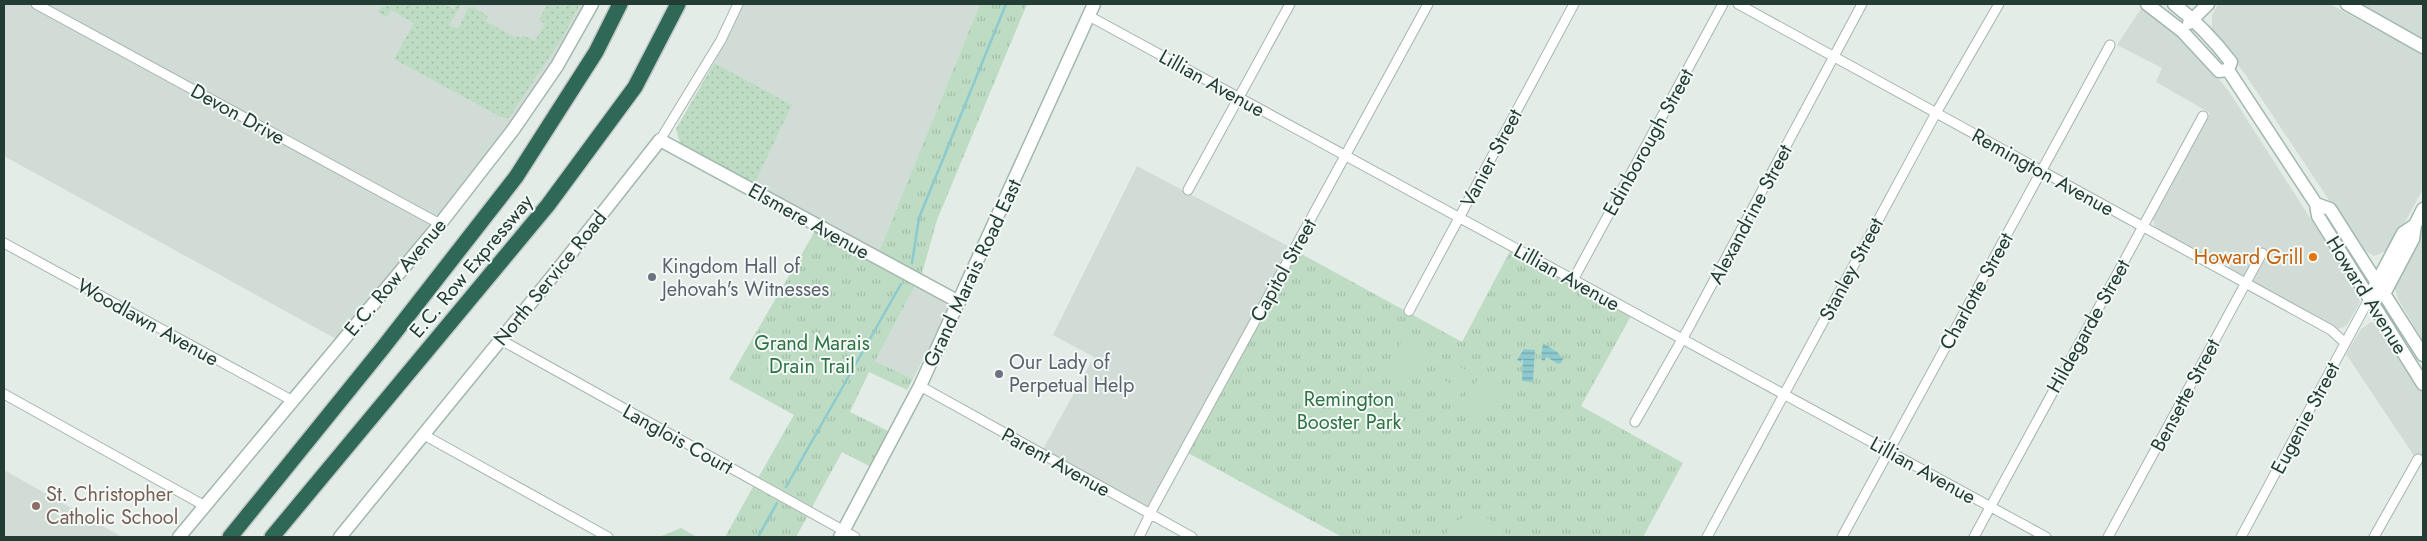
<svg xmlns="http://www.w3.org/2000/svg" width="2427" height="541" font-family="Jost,sans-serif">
<defs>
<pattern id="grass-dots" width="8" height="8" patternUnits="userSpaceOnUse" patternTransform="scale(1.25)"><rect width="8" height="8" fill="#bddcc3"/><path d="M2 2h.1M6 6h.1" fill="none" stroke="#a2bea8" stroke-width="1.8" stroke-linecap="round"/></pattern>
<pattern id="park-tufts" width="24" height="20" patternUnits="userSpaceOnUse" patternTransform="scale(1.25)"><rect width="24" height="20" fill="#bddcc3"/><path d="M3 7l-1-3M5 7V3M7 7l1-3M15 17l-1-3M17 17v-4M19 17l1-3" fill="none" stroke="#a2bea8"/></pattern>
<pattern id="water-rules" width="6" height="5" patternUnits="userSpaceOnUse" patternTransform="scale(1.25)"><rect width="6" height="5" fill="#8dcacf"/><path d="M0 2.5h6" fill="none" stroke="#73a5a9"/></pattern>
</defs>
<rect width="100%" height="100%" fill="#e3ece7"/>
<path fill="#d1dcd6" d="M4,4H589L525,108L448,208L338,340L4,156Z
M744,4H980L878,254L753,186L714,63Z
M2218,4H2330L2423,55V189L2390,249L2374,256L2361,248L2245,74L2212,30V15Z
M2361,4H2423V39L2402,27Z
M2142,7L2181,36L2209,66L2230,93L2357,291L2360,302L2347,325L2339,329L2159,230L2154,225L2153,218L2210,113L2156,82L2162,68L2117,45Z
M1137,166L1290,247L1147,509L1042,451L1094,357L1053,335Z
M2423,229V341L2398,299L2395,289V280Z
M915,286L945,301L949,309L913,379L875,361Z
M2371,322L2380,326L2423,389V469L2346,354L2361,329Z
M4,470L13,475L122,537H4Z"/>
<path fill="url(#grass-dots)" d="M393,4H444L454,9L457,4L461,5L449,25L458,29L468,8L473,7L488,16L485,21L516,38L518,36L522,38L523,35L535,41L545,24L539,20L547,4H580L562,38L509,118L501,117L394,59L414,23L391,10L386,17L378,12L381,7L390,6Z
M714,63L792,105L753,186L681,146L676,129Z"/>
<path fill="url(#park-tufts)" d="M980,4H1027L937,220L921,277L878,254Z
M815,231L915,286L875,361L913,379L907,390L869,372L850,412L890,432L871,467L842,452L812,507L758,478L794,415L729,379Z
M1510,251L1632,314L1581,406L1683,463L1643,537H1342L1188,453L1298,252L1462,342Z
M753,487L808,515L796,537H725Z
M681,528L697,537H659Z"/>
<path fill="#bddcc3" d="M1404,337L1431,352L1424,364L1397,350Z
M1395,354L1422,369L1415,381L1388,367Z
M1445,359L1472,373L1466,386L1439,371Z
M1481,373L1500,384L1502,388L1483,422L1461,410Z
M1436,376L1463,390L1456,403L1429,388Z
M1472,513C1489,518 1498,522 1508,537H1444L1453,523Z"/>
<path fill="url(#water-rules)" d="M1543,343L1557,352L1563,359L1561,363L1558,364L1547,357L1544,361L1541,359Z
M1524,349L1535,350L1533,382L1522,381L1523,358L1521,362L1517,360Z"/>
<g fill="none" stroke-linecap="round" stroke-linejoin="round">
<path stroke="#8dcacf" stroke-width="2.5" d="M912,263L919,218L1006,4
M786,487L901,284
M758,537L777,503"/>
<g stroke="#a6b4ae" stroke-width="11">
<path id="street" d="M36,4L440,224
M1738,4L2331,330L2345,343
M1089,16L2046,537
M660,140L721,40L738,4
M1188,190L1290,4
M4,243L293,401
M1573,280L1723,4
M1409,311L1574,4
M501,340L855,537
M920,386L1192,537
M4,394L205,506
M1635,422L1688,329L1862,4
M424,435L608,537
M1139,537L1154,506L1428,4
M1707,537L1936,113L1999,4
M1842,537L2110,45
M1974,537L2203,116
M2108,537L2262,253
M2241,537L2369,299
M2374,537L2418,459"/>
</g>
<g stroke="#a2b7ae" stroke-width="15">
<path id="secondary" d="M2147,4L2182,31L2219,71L2228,70
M2174,4C2196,21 2214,40 2231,62L2228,70
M2347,4L2423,47
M2189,23L2208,4
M2228,70L2316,204L2318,216L2423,384
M2316,204L2330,209L2423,355
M2374,288L2403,233L2415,225
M2379,296L2384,294L2413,239L2415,225L2423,209
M179,537L440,224L513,130L557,66L592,4
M340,537L560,267L660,140L959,302
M840,537L920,386L1094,4"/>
</g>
<g stroke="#c1c9c6" stroke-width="18">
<path id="highway" d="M230,537L382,349L516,177L596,52L620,4
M272,537L548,205L635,87L678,4"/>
</g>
<use href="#street" stroke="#fff" stroke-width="9"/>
<use href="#secondary" stroke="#fff" stroke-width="12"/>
<use href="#highway" stroke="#306858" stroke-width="15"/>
</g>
<circle fill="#e8710a" stroke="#f3f9f6" stroke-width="2" cx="2313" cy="257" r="5"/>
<g fill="#6b7280" stroke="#f3f9f6" stroke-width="2">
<circle cx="652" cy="277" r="5"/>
<circle cx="999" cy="374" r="5"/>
</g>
<circle fill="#8d6e63" stroke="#f3f9f6" stroke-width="2" cx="36" cy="506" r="5"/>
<g text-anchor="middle" stroke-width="4" stroke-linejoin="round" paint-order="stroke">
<g font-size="20" fill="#233d34" stroke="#f3f9f6">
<text transform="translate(1212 83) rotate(29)" y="7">Lillian Avenue</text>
<text transform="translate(238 114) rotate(29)" y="7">Devon Drive</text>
<text transform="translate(1648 142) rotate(-61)" y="7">Edinborough Street</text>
<text transform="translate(1491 158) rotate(-62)" y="7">Vanier Street</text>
<text transform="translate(2043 172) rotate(29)" y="7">Remington Avenue</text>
<text transform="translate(1750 214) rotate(-62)" y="7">Alexandrine Street</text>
<text transform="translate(809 221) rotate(29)" y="7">Elsmere Avenue</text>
<text transform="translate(471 266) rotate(-50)" y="7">E.C. Row Expressway</text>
<text transform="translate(1851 269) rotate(-62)" y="7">Stanley Street</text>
<text transform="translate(1283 270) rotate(-61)" y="7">Capitol Street</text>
<text transform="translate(972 273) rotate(-65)" y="7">Grand Marais Road East</text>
<text transform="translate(395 277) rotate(-50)" y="7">E.C. Row Avenue</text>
<text transform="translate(1567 277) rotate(29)" y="7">Lillian Avenue</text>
<text transform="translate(550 278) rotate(-51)" y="7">North Service Road</text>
<text transform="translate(1976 291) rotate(-61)" y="7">Charlotte Street</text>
<text transform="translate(2367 295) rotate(58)" y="7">Howard Avenue</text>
<text transform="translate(148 322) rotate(29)" y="7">Woodlawn Avenue</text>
<text transform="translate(2088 326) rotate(-61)" y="7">Hildegarde Street</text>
<text transform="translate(2185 395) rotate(-62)" y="7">Bensette Street</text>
<text transform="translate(2305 418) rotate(-62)" y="7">Eugenie Street</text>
<text transform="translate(678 439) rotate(29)" y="7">Langlois Court</text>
<text transform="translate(1056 462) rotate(29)" y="7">Parent Avenue</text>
<text transform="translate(1923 470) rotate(29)" y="7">Lillian Avenue</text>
</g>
<g font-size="20" fill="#c56008" stroke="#f3f9f6" text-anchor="end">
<text x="2303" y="264">Howard Grill</text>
</g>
<g font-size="20" fill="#5b616d" stroke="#f3f9f6" text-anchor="start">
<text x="662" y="273">Kingdom Hall of<tspan x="662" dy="23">Jehovah's Witnesses</tspan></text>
<text x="1009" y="369">Our Lady of<tspan x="1009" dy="23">Perpetual Help</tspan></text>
</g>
<g font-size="20" fill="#2f7244" stroke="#f3f9f6">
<text x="812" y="350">Grand Marais<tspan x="812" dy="23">Drain Trail</tspan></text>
<text x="1349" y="406">Remington<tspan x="1349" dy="23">Booster Park</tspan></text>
</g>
<g font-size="20" fill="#785e54" stroke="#f3f9f6" text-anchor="start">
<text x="46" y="501">St. Christopher<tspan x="46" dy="23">Catholic School</tspan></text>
</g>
</g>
<rect width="2427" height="541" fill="none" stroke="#233d34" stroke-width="10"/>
</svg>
